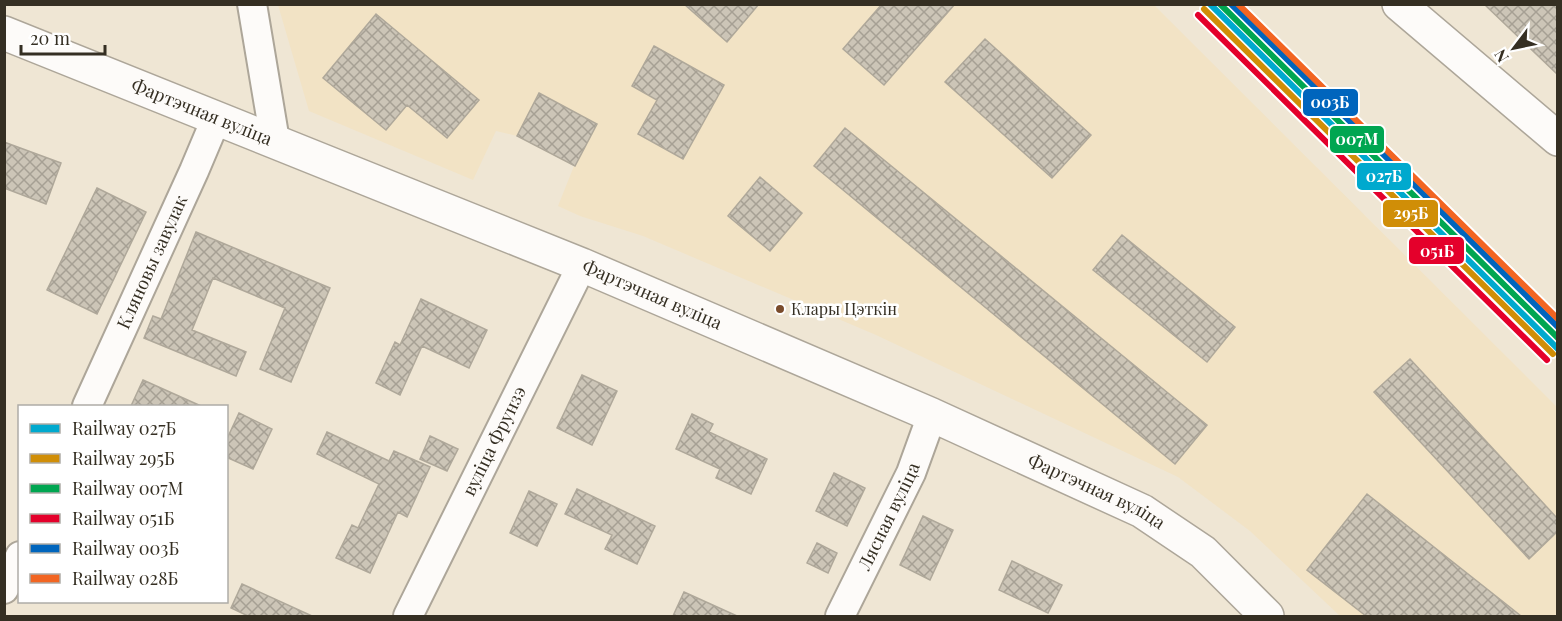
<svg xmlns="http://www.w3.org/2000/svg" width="1562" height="621" font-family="'Playfair Display',serif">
<defs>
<pattern id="building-cross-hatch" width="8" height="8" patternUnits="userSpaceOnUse" patternTransform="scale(1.5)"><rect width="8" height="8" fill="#ccc5b7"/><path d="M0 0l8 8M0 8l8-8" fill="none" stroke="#a6a094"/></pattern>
</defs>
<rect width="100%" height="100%" fill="#efe6d4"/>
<path fill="#f2e3c5" d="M278,5H1154L1557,407V616H1340L1250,531L1178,477L876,335L643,236L580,216L558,206L574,166L517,136L496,131L473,180L309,111Z"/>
<path fill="url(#building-cross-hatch)" stroke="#afa89a" stroke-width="1.5" d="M684,4H759L727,42Z
M882,4H955L884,85L843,49Z
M1484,4H1557V74Z
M376,14L479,100L447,138L407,105L386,130L323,78Z
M985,39L1091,135L1052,178L945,82Z
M654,46L724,85L683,159L638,134L657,100L632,86Z
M539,93L597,124L575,166L517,136Z
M845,128L1207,425L1175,464L814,166Z
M4,142L61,163L46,204L4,188Z
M760,177L802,213L770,251L728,216Z
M97,188L146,212L97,314L47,290Z
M196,232L330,288L291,382L260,369L285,308L213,278L192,330L246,352L236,376L144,338L153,316L161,319Z
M1122,235L1235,327L1207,362L1093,270Z
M421,299L487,330L469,368L422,346L400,395L376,383L395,342L400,345Z
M1410,359L1557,518V532L1529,559L1374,392Z
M582,375L617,391L592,445L557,428Z
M143,380L201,406H131Z
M239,413L272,429L253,469L226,457V441Z
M692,414L713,424L709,432L767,459L751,494L716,478L720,469L676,449Z
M327,432L389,461L394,451L430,467L407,517L398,512L370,573L336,558L352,525L358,528L379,484L317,454Z
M430,436L458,449L447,471L420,459Z
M834,473L865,488L847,526L816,511Z
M577,489L655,526L637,564L605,549L612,535L565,514Z
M529,491L557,504L537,546L510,533Z
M1367,494L1521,616H1366L1307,570Z
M923,516L953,530L930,580L900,565Z
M817,543L837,553L828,573L807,563Z
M1012,561L1062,585L1048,613L999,590Z
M242,584L312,616H248L231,608Z
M684,592L737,616H673Z"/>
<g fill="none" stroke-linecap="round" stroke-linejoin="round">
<g stroke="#ada699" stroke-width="32">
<g id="minor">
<path d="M252,4L275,141"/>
<path id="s1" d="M87,406L194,171L216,119"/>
<path d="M4,589L20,556"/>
<path id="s2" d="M408,616L582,265"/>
<path id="s3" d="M840,616L911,473L932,415"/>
</g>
</g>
<g stroke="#ada699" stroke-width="36">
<path id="tertiary" d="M1399,4L1558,139"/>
</g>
<g stroke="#ada699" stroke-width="36">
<g id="secondary">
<path id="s4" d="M4,33L582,265L932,415L1142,511L1203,552L1267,616"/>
</g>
</g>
<use href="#minor" stroke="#fdfbf9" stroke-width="28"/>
<use href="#tertiary" stroke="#fdfbf9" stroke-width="33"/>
<use href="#secondary" stroke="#fdfbf9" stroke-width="33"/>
<g stroke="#fff" stroke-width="10">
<path id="rail-1" d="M1210,4L1558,349"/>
</g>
<g stroke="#fff" stroke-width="10">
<path id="rail-2" d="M1204,9L1553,354"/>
</g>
<g stroke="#fff" stroke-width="10">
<path id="rail-3" d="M1220,4L1558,338"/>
</g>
<g stroke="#fff" stroke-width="10">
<path id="rail-4" d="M1198,15L1547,360"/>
</g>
<g stroke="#fff" stroke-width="10">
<path id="rail-5" d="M1231,4L1558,327"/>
</g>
<g stroke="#fff" stroke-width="10">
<path id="rail-6" d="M1238,4L1558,319"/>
</g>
<use href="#rail-1" stroke="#00a9ce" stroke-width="6"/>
<use href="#rail-2" stroke="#d08e07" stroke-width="6"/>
<use href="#rail-3" stroke="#00a651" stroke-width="6"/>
<use href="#rail-4" stroke="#e4002b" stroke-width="6"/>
<use href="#rail-5" stroke="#0065bd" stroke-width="6"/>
<use href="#rail-6" stroke="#f26522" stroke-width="6"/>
</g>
<circle fill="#7a4b2a" stroke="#fff" stroke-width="2" cx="780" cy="309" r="5"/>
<g text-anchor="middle" stroke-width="5" stroke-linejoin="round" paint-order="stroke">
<g font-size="16" fill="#352f23" stroke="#fff" text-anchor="start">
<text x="791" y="315">Клары Цэткін</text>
</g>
<g font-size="18" fill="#352f23" stroke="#fff">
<text dy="6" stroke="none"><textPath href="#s4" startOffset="213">Фартэчная вуліца</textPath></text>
<text dy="6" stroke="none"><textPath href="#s1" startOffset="158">Кляновы завулак</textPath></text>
<text dy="6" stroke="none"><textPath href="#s4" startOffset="699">Фартэчная вуліца</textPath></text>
<text dy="6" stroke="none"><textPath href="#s2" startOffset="195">вуліца Фрунзэ</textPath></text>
<text dy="6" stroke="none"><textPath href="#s4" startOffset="1185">Фартэчная вуліца</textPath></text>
<text dy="6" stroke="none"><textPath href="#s3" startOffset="111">Лясная вуліца</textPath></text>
</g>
</g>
<g stroke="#fff" stroke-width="2">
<rect x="1302" y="88" width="57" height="29" rx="6" fill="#0065bd"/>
<rect x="1329" y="125" width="56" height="29" rx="6" fill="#00a651"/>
<rect x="1356" y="162" width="56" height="29" rx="6" fill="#00a9ce"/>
<rect x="1382" y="199" width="57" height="29" rx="6" fill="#d08e07"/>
<rect x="1408" y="236" width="57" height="29" rx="6" fill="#e4002b"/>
</g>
<g font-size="16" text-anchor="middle" font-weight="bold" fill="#fff">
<text x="1330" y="108">003Б</text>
<text x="1357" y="145">007М</text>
<text x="1384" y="182">027Б</text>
<text x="1411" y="219">295Б</text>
<text x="1437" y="257">051Б</text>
</g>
<rect width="1562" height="621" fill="none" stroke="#352f23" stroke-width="12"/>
<rect x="18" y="405" width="210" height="198" fill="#ffffff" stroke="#aeaca7" stroke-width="1.5"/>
<rect x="30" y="424" width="30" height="9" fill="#00a9ce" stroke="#aeaca7" stroke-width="1.5"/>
<text x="72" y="435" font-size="18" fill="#352f23">Railway 027Б</text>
<rect x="30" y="454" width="30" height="9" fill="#d08e07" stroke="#aeaca7" stroke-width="1.5"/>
<text x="72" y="465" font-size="18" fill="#352f23">Railway 295Б</text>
<rect x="30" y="484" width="30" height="9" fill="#00a651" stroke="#aeaca7" stroke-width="1.5"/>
<text x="72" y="495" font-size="18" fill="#352f23">Railway 007М</text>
<rect x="30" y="514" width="30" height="9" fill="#e4002b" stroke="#aeaca7" stroke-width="1.5"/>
<text x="72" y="525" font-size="18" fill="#352f23">Railway 051Б</text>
<rect x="30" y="544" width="30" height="9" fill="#0065bd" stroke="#aeaca7" stroke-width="1.5"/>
<text x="72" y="555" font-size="18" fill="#352f23">Railway 003Б</text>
<rect x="30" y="574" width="30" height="9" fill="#f26522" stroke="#aeaca7" stroke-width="1.5"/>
<text x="72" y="585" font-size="18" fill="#352f23">Railway 028Б</text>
<g transform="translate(1514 48) rotate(238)" stroke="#ffffff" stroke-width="4.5" paint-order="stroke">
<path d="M0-4.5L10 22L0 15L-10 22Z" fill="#352f23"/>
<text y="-9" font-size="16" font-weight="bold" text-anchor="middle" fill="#352f23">N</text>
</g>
<path d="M21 45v9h84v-9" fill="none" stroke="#352f23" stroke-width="3"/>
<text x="30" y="45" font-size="18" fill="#352f23" stroke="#ffffff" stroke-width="4.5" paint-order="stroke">20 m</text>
</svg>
